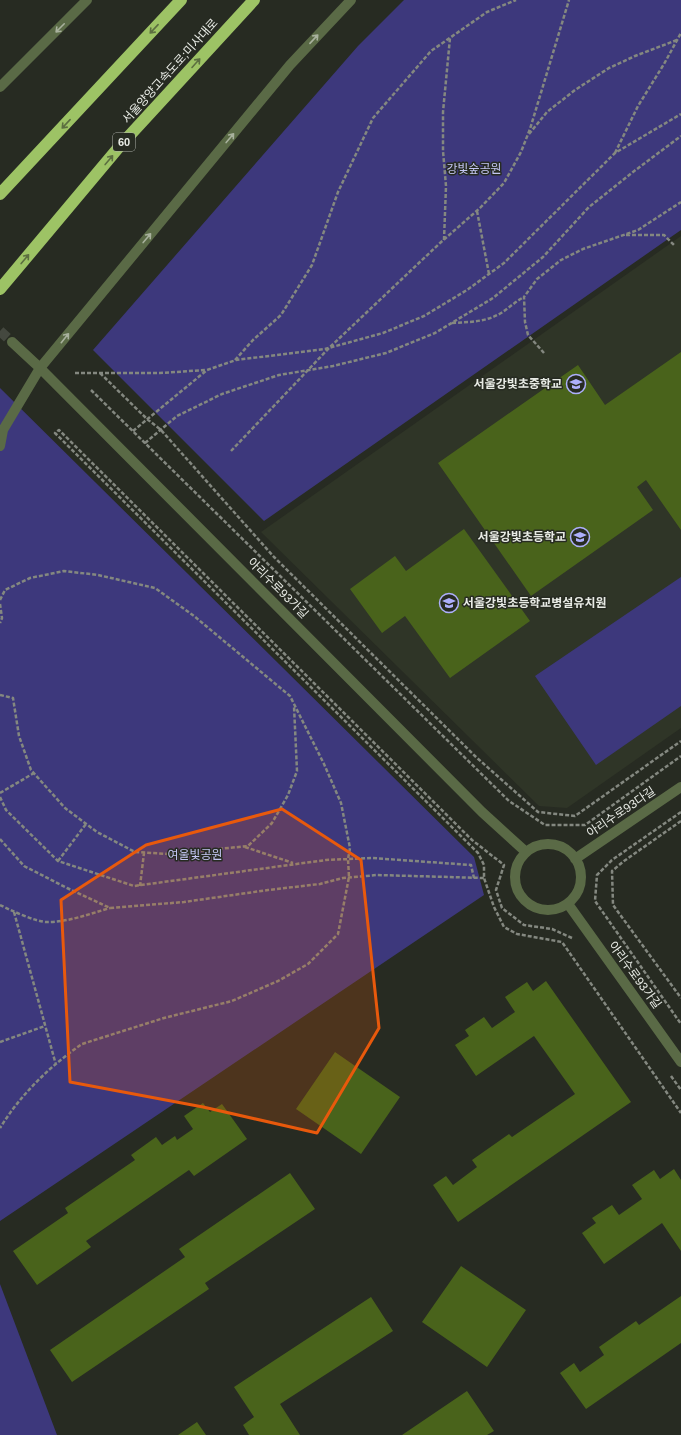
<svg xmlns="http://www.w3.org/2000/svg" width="681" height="1435" font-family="Helvetica,'Noto Sans KR',sans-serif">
<rect width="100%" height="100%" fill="#272b22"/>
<path fill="#2f3527" d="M681,236V728L567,808L539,806L261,532Z"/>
<path fill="#3d387c" d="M404,0H681V230L264,521L93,350L358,46Z
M0,388L474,857L484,895L0,1221Z
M681,577V706L596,765L535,676Z
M0,1284L57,1435H0Z"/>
<path fill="#49631b" d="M681,352V530L646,480L637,487L653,510L531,596L438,463L578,365L605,405Z
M464,529L530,621L450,678L405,616L382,633L350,589L395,556L406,571Z
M546,981L631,1102L458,1222L433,1185L446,1176L453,1185L477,1167L472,1160L509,1134L512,1137L575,1094L534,1036L476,1076L455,1045L469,1036L465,1030L484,1017L492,1028L515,1012L505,997L527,982L533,991Z
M335,1052L400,1097L361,1154L296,1109Z
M203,1103L210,1112L222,1104L247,1139L194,1176L189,1170L86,1241L91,1247L37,1285L13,1251L68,1213L65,1208L135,1160L131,1155L156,1137L162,1145L175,1136L177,1140L193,1129L184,1116Z
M674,1169L681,1180V1251L662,1223L604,1264L582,1233L596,1223L592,1218L612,1205L619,1215L642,1199L632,1185L654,1170L660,1179Z
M290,1173L315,1209L205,1283L209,1289L72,1382L50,1350L185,1257L179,1249Z
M461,1266L526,1310L487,1367L422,1322Z
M681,1296V1343L586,1409L560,1373L574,1363L580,1372L604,1355L599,1347L636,1321L639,1325Z
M371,1297L393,1331L280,1404L300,1435H249L243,1425L254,1417L234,1387Z
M467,1391L494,1431L487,1435H402Z
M197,1422L206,1435H178Z"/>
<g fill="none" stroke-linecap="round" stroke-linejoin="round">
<path stroke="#44483f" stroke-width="10" stroke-dasharray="10 5" stroke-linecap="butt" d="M0,331L12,342"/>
<path stroke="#848880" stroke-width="2.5" stroke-dasharray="4 2" stroke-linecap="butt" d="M529,134L547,112L575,90L609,68L635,56L677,40
M615,153L638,106L664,64L681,33
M477,211L489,274
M626,235H664L674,245
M444,240L446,186L443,151V112L450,38
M452,323C470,322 486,322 501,313C509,308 516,301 524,297
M544,353L528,335L525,322L524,297L537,279L561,260L583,249L638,230L681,202
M235,360L253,340L281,315L312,265L338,192L373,118L431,51L487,12L516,0
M75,373H160L206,370
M100,373L147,419L161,430L274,557L476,757L538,812L575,816L681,741
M91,390L509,801L545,825H585L681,756
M133,431L207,370L236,360L325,349L383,333L424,316L467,290L504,263L615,153L681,114
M145,443L177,416L222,394L279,375L333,366L386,353L435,333L493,298L543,257L589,207L633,172L681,136
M231,451L329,348L440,243L480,208L504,183L521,152L530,129L569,0
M0,600L5,590L30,578L64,571L98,575L155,588L194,616L290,696L324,764L341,803L350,848L348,859L349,877L338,934L308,964L278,981L232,1001L164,1018L82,1044C50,1066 21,1094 0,1128
M0,604L2,618L0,623
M0,695L13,698L19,736L31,770L65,808L97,832L135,852L169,854L248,846L272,823L288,795L297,771L294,706
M0,793L34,773
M0,797L6,810L58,861L134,886L326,860L372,858L471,865L474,878
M681,812L612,860L597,875L595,901L681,1024
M681,821L624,861L612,871L613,905L681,998
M0,839L24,866L67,888L110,908L184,902L268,890L320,884L343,878L377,875L484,878
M245,847L293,863
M58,861L86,824
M140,886L144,853
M0,905C10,910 36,922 47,922C69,922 89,914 110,908
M14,912L56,1065
M572,938L552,929L524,925L502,908L496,890L504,865L472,840L59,430L55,433L478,853L484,865V878L494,907L504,927L517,934L562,942L681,1113
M0,1042L45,1026
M671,1076L681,1090"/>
<path stroke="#5a6a46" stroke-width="10" d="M0,87L87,0
M12,342L40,368L482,812L526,852
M0,446L3,430L40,368L290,65L351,0
M515 877a33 33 0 1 1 66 0a33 33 0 1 1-66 0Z
M575,859L681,787
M568,904L681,1062"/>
<path stroke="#9dc365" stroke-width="12" d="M0,194L181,0
M0,289L119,147L254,0"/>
</g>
<defs><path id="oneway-shaft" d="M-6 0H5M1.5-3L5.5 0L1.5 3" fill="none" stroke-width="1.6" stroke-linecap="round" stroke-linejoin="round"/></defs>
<g stroke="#a8b19d">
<use href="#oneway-shaft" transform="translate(60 28) rotate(135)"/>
<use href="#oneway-shaft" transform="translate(314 39) rotate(-47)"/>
<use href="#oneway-shaft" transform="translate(230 138) rotate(-50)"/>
<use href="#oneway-shaft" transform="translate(147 238) rotate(-50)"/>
<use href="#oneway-shaft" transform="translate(65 338) rotate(-51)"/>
</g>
<g stroke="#5c6f40">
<use href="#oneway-shaft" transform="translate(154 29) rotate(133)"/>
<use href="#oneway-shaft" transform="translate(196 63) rotate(-48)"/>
<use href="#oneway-shaft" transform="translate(66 124) rotate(133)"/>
<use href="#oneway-shaft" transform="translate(109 160) rotate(-50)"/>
<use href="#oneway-shaft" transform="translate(25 259) rotate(-50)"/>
</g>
<path fill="#e8590c" fill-opacity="0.2" stroke="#e8590c" stroke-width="3" stroke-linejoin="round" d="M282,809L361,860L379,1028L317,1133L203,1107L70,1082L61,900L146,845Z"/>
<defs>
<g id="school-ring" transform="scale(1)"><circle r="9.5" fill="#272b22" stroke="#adaffb" stroke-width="1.5"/><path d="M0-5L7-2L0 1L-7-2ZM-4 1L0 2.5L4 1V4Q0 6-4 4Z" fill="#adaffb"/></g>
</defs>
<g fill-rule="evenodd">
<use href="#school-ring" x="576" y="384"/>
<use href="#school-ring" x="580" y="537"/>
<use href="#school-ring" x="449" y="603"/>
</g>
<g text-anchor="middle" stroke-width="3" stroke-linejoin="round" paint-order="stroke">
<rect fill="#272b22" stroke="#aeb1aa" stroke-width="1" x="113" y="133" width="22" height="18" rx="3"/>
<g font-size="11" font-weight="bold" fill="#e8ebe5">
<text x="124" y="146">60</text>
</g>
<g font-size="12" fill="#e8ebe5" stroke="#272b22">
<text transform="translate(170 71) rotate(-48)" y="4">서울양양고속도로;미사대로</text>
<text transform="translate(278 588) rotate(45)" y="4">아리수로93가길</text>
<text transform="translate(621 812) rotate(-34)" y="4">아리수로93다길</text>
<text transform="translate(635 975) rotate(54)" y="4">아리수로93가길</text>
</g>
<g font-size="12" fill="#c4c6f3" stroke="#272b22">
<text x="474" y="173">강빛숲공원</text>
<text x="195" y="859">여울빛공원</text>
</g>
<g font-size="12" font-weight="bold" fill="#e8ebe5" stroke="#272b22" text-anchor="end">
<text x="562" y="388">서울강빛초중학교</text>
<text x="566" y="541">서울강빛초등학교</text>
<text x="463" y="607" text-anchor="start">서울강빛초등학교병설유치원</text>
</g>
</g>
</svg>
